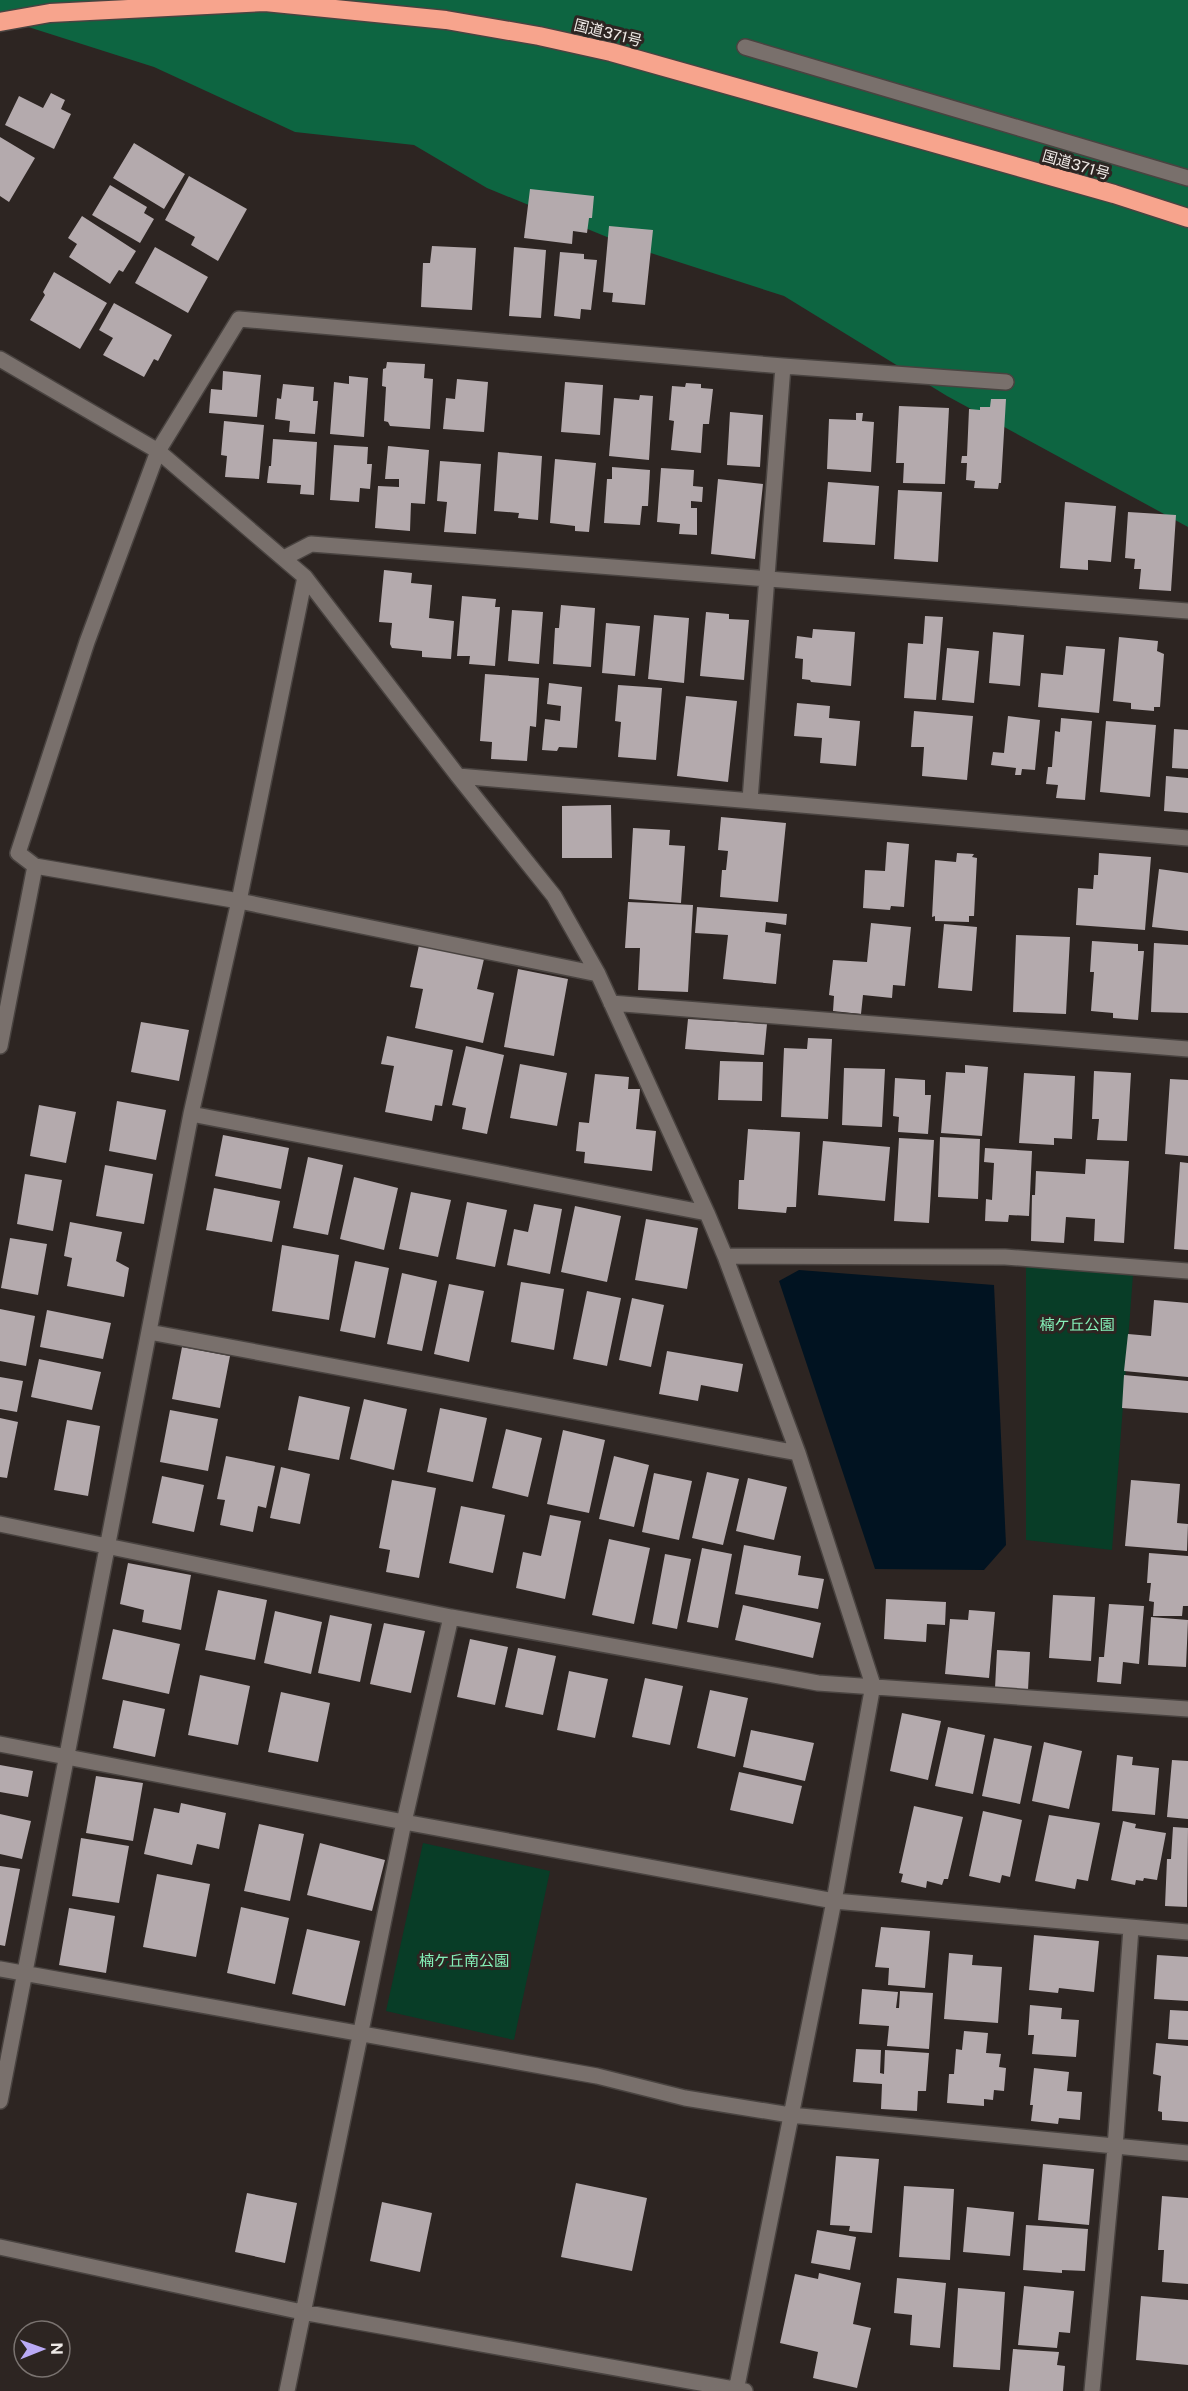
<svg xmlns="http://www.w3.org/2000/svg" width="1188" height="2391" font-family="'Public Sans','Noto Sans JP',sans-serif">
<rect width="100%" height="100%" fill="#2d2522"/>
<path fill="#083d27" d="M1026,1265L1133,1275L1112,1550L1026,1540Z
M423,1843L550,1871L514,2040L386,2011Z"/>
<path fill="#0d6541" d="M0,0H1188V527L947,396L784,296L629,246L487,188L414,145L295,132L154,67L0,18Z"/>
<path fill="#011321" d="M799,1270L994,1285L1006,1545L984,1570L875,1569L779,1281Z"/>
<path fill="#b4aaad" d="M51,93L65,100L61,109L71,114L54,149L5,125L19,96L43,108Z
M0,137L35,158L9,202L0,196Z
M134,143L185,174L164,209L113,178Z
M189,176L247,209L218,261L191,245L195,237L165,220Z
M110,185L147,207L144,213L154,219L140,243L92,215Z
M530,189L594,196L592,218H589L587,233L573,231L572,244L524,238Z
M82,216L136,251L123,272L119,270L110,284L69,257L77,244L68,238Z
M609,226L653,230L645,305L612,302L613,293L603,292Z
M432,246L476,248L472,310L421,307L423,263H430Z
M155,247L208,277L188,313L135,283Z
M514,247L546,250L541,318L509,316Z
M560,252L584,254V259L597,260L591,310L581,309L580,319L554,316Z
M54,272L107,303L80,349L30,320L45,295L43,292Z
M114,303L172,335L158,361L154,359L144,377L103,355L113,338L99,330Z
M387,362L425,364L424,378L433,379L430,429L390,426L388,422L384,421L386,387L382,386L383,369L386,368Z
M223,371L261,375L257,417L209,413L211,389L222,390Z
M349,376L368,378L364,437L330,434L334,382L349,384Z
M457,379L488,382L484,432L443,429L446,398L455,399Z
M565,382L603,385L600,435L561,432Z
M686,383L701,384V388L713,389L709,424H703L701,453L671,450L674,421L669,420L672,386L685,387Z
M283,384L314,387L313,401H318L315,434L289,432L290,421L275,419L277,398L281,399Z
M640,395L653,396L649,460L609,456L614,398L639,400Z
M991,399H1006L1001,483H999L998,489L974,488L975,481L966,480L967,463H961L962,456H967L969,409L980,410V407H990Z
M899,406L949,408L945,484L903,483L904,463H896Z
M730,412L763,415L760,467L727,465Z
M856,413H863L862,421L874,422L871,472L827,469L829,419L856,420Z
M224,421L264,425L259,479L225,477L227,456L221,455Z
M273,439L317,442L314,495L300,494L301,485L267,483L269,466H271Z
M334,445L368,447L367,464H372L370,489L360,488L359,502L330,500Z
M388,446L429,450L425,504L411,503L410,531L375,528L378,486L399,487V479H385Z
M498,452L542,456L538,520L518,518L519,513L494,511Z
M555,459L596,463L589,532L575,531V526L550,523Z
M440,461L481,464L476,534L444,532L447,502L437,501Z
M612,467L650,470L648,506H642L640,525L604,523L607,479H612Z
M661,468L694,470L693,486L703,487L702,502L691,501V508H697V535L679,534L680,524L657,522Z
M718,479L763,484L755,559L711,554Z
M828,482L879,486L875,545L823,542Z
M898,490L942,492L938,562L894,559Z
M1065,502L1116,506L1111,562L1088,560V570L1060,568Z
M1128,512L1176,515L1171,591L1139,589L1141,569H1134L1135,559L1125,558Z
M384,570L412,573L411,583L432,585L429,618L454,621L451,659L422,657V651L392,648L390,644L392,623L379,622Z
M462,596L496,599L495,607H500L495,666L469,664L470,656H457Z
M561,605L595,608L591,667L553,664L555,628H559Z
M512,610L543,612L539,664L508,661Z
M706,612L729,614V619L749,620L744,680L700,676Z
M654,615L689,618L684,683L648,679Z
M925,616L943,617L936,700L904,698L908,643L923,644Z
M606,623L640,626L635,676L602,673Z
M813,629L855,632L851,686L811,682L810,680L802,679L803,659L795,658L797,636L812,638Z
M993,632L1024,635L1020,686L989,683Z
M1119,637L1158,641L1157,651L1164,654L1160,707H1154V711L1131,709V703L1113,701Z
M1066,646L1105,649L1099,713L1038,707L1041,673L1063,675Z
M947,648L979,651L974,703L942,700Z
M485,674L539,678L536,727L530,726L527,761L491,759L492,742L480,741Z
M549,683L582,687L577,748L559,747L557,751L542,750L545,719L560,721L561,706L547,704Z
M618,685L662,688L656,760L618,757L621,722L615,721Z
M686,696L737,701L728,782L677,776Z
M797,703L830,706L829,718L860,721L856,766L820,763L822,738L794,736Z
M914,711L973,716L967,780L922,776L924,747H911Z
M1008,716L1040,720L1035,770L1022,769L1021,775H1015L1016,768L991,765L993,752L1004,753Z
M1061,718L1092,721L1085,800L1056,798L1058,785L1046,784L1048,767H1052L1055,731L1060,732Z
M1106,721L1156,725L1150,797L1100,792Z
M1174,729L1188,730V769L1172,768Z
M1166,776L1188,778V813L1164,811Z
M611,805L612,858H562V806Z
M721,817L786,823L778,902L720,897L722,870H726L728,851L718,850Z
M633,828L670,830L669,845L685,846L681,903L629,899Z
M887,842L909,844L904,907L891,906L890,910L863,908L865,870L885,871Z
M957,853L974,854L972,857L977,858L974,916H969V922L935,921V916L932,917L935,860L956,862Z
M1099,853L1151,857L1145,930L1076,925L1078,888L1093,889L1094,875H1098Z
M1159,869L1188,873V931L1152,927Z
M628,902L693,905L688,992L638,990L640,948H625Z
M697,907L787,914L786,925L766,922L765,932L781,934L776,984L723,979L728,935L695,933Z
M871,923L911,927L905,986L893,985L892,998L863,995L861,1014L833,1011L834,996L829,995L833,960L867,962Z
M944,924L977,927L972,991L938,988Z
M1016,935L1070,937L1066,1014L1013,1012Z
M1092,941L1138,944V951H1144L1138,1020L1113,1018V1013L1091,1011L1094,972H1090Z
M1154,943L1188,945V1013L1151,1012Z
M419,945L484,959L477,989L494,993L483,1043L415,1028L423,989L410,987Z
M518,969L568,979L554,1056L504,1047Z
M688,1019L767,1024L764,1055L685,1049Z
M141,1022L189,1030L179,1081L131,1072Z
M387,1036L453,1050L442,1106L435,1105L432,1121L385,1112L394,1066L381,1064Z
M808,1038L832,1039L828,1119L781,1117L784,1048L807,1049Z
M466,1046L504,1055L487,1134L462,1129L466,1108L452,1105Z
M720,1061L763,1062L762,1101L718,1100Z
M520,1064L567,1073L557,1126L510,1118Z
M965,1065L988,1067L982,1136L941,1133L946,1072L965,1073Z
M844,1068L885,1069L882,1127L842,1125Z
M1094,1071L1131,1073L1127,1141L1097,1140L1099,1119H1092Z
M1024,1073L1075,1076L1072,1139L1054,1138V1145L1019,1143Z
M595,1074L629,1077L628,1089H640L636,1129L656,1131L652,1171L584,1163L585,1152L576,1151L579,1122L589,1123Z
M895,1078L925,1080V1095H931L928,1134L898,1132L899,1117L893,1116Z
M1170,1079L1188,1080V1156L1165,1154Z
M117,1101L166,1110L156,1160L109,1151Z
M39,1105L76,1112L66,1163L30,1156Z
M748,1129L800,1132L796,1207H787L786,1213L738,1209L739,1180H744Z
M223,1135L289,1148L281,1189L215,1176Z
M940,1137L980,1139L978,1199L938,1197Z
M899,1138L934,1140L929,1223L894,1221Z
M823,1141L890,1147L885,1201L818,1195Z
M985,1148L1032,1151L1029,1216L1009,1215L1008,1222L985,1221L986,1199L992,1200L994,1163L984,1162Z
M308,1157L343,1165L328,1235L293,1228Z
M1086,1159L1129,1161L1124,1243L1094,1241L1095,1219L1066,1217L1064,1243L1031,1241L1032,1195H1035L1036,1171L1085,1174Z
M1180,1162L1188,1163V1250L1174,1249Z
M105,1165L153,1174L144,1224L96,1216Z
M25,1174L62,1180L53,1231L17,1224Z
M354,1177L398,1188L384,1250L340,1239Z
M214,1188L280,1201L272,1242L206,1230Z
M411,1192L451,1200L438,1257L399,1249Z
M467,1202L507,1210L495,1267L456,1259Z
M534,1204L562,1209L550,1274L507,1265L514,1229L528,1232Z
M575,1206L621,1216L607,1282L561,1272Z
M646,1219L698,1228L687,1289L635,1280Z
M70,1222L122,1232L116,1261L129,1268L124,1297L67,1286L72,1258L64,1256Z
M10,1238L47,1244L38,1295L1,1288Z
M282,1245L339,1255L329,1320L272,1311Z
M355,1261L389,1268L375,1338L340,1331Z
M402,1273L437,1281L422,1351L387,1344Z
M521,1282L564,1289L554,1350L511,1342Z
M449,1284L484,1291L469,1362L434,1354Z
M587,1291L621,1298L607,1366L573,1359Z
M632,1298L664,1305L651,1367L619,1360Z
M1154,1300L1188,1303V1377L1124,1371L1128,1334L1151,1336Z
M0,1309L35,1316L26,1366L0,1361Z
M47,1310L111,1323L103,1359L40,1347Z
M182,1347L230,1356L220,1408L172,1399Z
M667,1351L743,1364L738,1392L701,1385L698,1401L659,1394Z
M39,1359L101,1372L92,1410L31,1397Z
M1124,1375L1188,1381V1413L1122,1408Z
M0,1377L23,1381L17,1412L0,1409Z
M299,1396L350,1407L339,1460L288,1450Z
M364,1399L407,1409L394,1470L350,1459Z
M440,1408L487,1418L473,1482L427,1472Z
M170,1410L218,1419L208,1471L160,1462Z
M0,1418L18,1422L7,1478L0,1477Z
M67,1420L100,1426L88,1496L54,1490Z
M506,1429L542,1438L528,1497L492,1488Z
M563,1430L605,1440L589,1513L547,1504Z
M226,1456L275,1466L266,1508L258,1506L253,1532L220,1525L225,1500L217,1499Z
M614,1456L649,1465L634,1527L599,1519Z
M281,1467L310,1474L300,1524L270,1518Z
M707,1472L739,1479L723,1545L692,1538Z
M654,1473L692,1481L679,1540L642,1532Z
M162,1476L204,1485L194,1532L152,1523Z
M748,1478L787,1487L774,1540L736,1531Z
M392,1480L436,1488L419,1578L386,1572L390,1550L379,1548Z
M1131,1480L1180,1484L1177,1523L1188,1524L1187,1551L1125,1546Z
M461,1506L505,1515L493,1573L449,1563Z
M550,1515L581,1521L565,1599L516,1588L523,1552L541,1556Z
M609,1539L650,1548L634,1624L592,1615Z
M744,1545L801,1556L798,1575L824,1579L818,1609L735,1594Z
M702,1548L732,1554L718,1628L687,1622Z
M1149,1553L1188,1556V1606H1183L1182,1616H1153L1154,1602L1149,1601L1151,1583H1147Z
M665,1554L691,1559L677,1629L652,1624Z
M128,1563L191,1575L181,1630L142,1622L144,1610L120,1604Z
M218,1590L267,1600L255,1660L205,1650Z
M1053,1595L1095,1597L1091,1661L1049,1658Z
M886,1599L946,1602L945,1625L927,1624L926,1642L884,1639Z
M1109,1604L1144,1606L1139,1664L1123,1662L1121,1684L1097,1682L1099,1657H1104Z
M743,1605L821,1623L813,1658L735,1640Z
M969,1610L995,1612L989,1678L945,1674L950,1619L968,1620Z
M275,1611L322,1622L311,1674L264,1663Z
M330,1615L372,1624L360,1682L318,1673Z
M1151,1617L1188,1620L1186,1667L1148,1665Z
M384,1623L425,1631L411,1693L370,1684Z
M113,1629L180,1644L169,1694L102,1679Z
M470,1639L508,1647L495,1705L457,1697Z
M518,1648L556,1656L543,1715L505,1707Z
M997,1650L1030,1652L1028,1690L995,1688Z
M569,1671L608,1679L595,1738L557,1730Z
M200,1675L250,1686L238,1745L188,1735Z
M645,1678L683,1686L670,1745L632,1737Z
M710,1690L748,1698L735,1757L697,1748Z
M281,1692L330,1703L318,1762L268,1752Z
M123,1700L165,1709L155,1757L113,1748Z
M902,1713L941,1721L928,1780L890,1771Z
M948,1727L985,1735L973,1794L935,1786Z
M751,1730L814,1743L805,1781L743,1767Z
M994,1738L1032,1746L1020,1804L982,1796Z
M1044,1742L1082,1751L1069,1809L1032,1801Z
M1117,1755L1133,1757L1132,1765L1159,1768L1155,1815L1112,1811Z
M1172,1760L1188,1761V1819L1167,1817Z
M0,1765L33,1771L28,1797L0,1792Z
M739,1772L802,1786L793,1824L730,1810Z
M96,1776L143,1783L133,1841L86,1833Z
M181,1803L226,1813L219,1849L197,1844L192,1865L144,1854L154,1808L179,1813Z
M914,1806L963,1817L948,1879H944L942,1885L927,1881L926,1888L901,1882L903,1874L899,1873Z
M983,1811L1022,1820L1010,1877L1002,1875L1000,1883L969,1876Z
M0,1814L31,1821L22,1859L0,1854Z
M1049,1815L1100,1823L1088,1881L1077,1879L1075,1889L1035,1881Z
M1123,1821L1136,1824L1135,1828L1166,1833L1157,1880L1144,1878L1143,1881L1136,1880L1135,1885L1111,1880Z
M259,1824L304,1834L290,1901L244,1891Z
M1173,1827L1188,1828L1187,1907L1165,1906L1167,1859H1171Z
M81,1838L129,1846L119,1903L72,1896Z
M320,1843L385,1860L372,1911L307,1895Z
M0,1866L20,1869L5,1946L0,1945Z
M157,1874L210,1884L196,1957L143,1947Z
M241,1907L289,1918L275,1984L227,1973Z
M69,1908L115,1916L106,1973L59,1965Z
M881,1927L930,1931L925,1988L888,1985L889,1968L875,1967Z
M307,1929L360,1941L345,2006L292,1994Z
M1034,1935L1099,1941L1094,1992L1059,1988L1058,1993L1029,1990Z
M949,1953L973,1955L972,1965L1002,1967L998,2023L944,2019Z
M1157,1955L1188,1957V2001L1154,1999Z
M862,1989L898,1992L896,2008H899L900,1991L933,1993L929,2049L887,2046L889,2026L859,2024Z
M1030,2005L1062,2008L1061,2019L1079,2020L1076,2057L1032,2054L1034,2035H1028Z
M1170,2010L1188,2011V2040L1168,2039Z
M964,2031L988,2033L986,2053L1001,2054L999,2067L1006,2068L1004,2091L994,2090L993,2100L984,2099V2106L947,2103L949,2074H954L956,2049L962,2050Z
M1156,2043L1188,2046V2122L1162,2120V2112L1158,2111L1161,2076L1153,2074Z
M856,2049L881,2050L880,2073L884,2074L885,2050L929,2053L926,2091H918L917,2111L881,2109L882,2084L853,2082Z
M1034,2068L1069,2072L1067,2091L1082,2092L1080,2120L1059,2118L1058,2124L1031,2121L1033,2105H1030Z
M836,2156L879,2159L872,2233L849,2231L850,2226L830,2225Z
M1043,2164L1094,2169L1089,2225L1038,2220Z
M576,2183L647,2198L632,2271L561,2257Z
M904,2186L954,2189L950,2260L899,2257Z
M247,2193L297,2203L285,2263L235,2252Z
M1162,2196L1188,2198V2284L1162,2282L1164,2250H1158Z
M382,2202L432,2213L420,2272L370,2261Z
M967,2207L1014,2212L1010,2256L963,2252Z
M1026,2225L1088,2229L1085,2271L1062,2270V2273L1023,2270Z
M817,2230L856,2237L850,2270L811,2263Z
M819,2273L861,2283L853,2324L871,2328L857,2388L813,2378L818,2352L780,2343L795,2274L818,2279Z
M897,2278L946,2283L940,2348L910,2345L912,2315L894,2313Z
M1024,2286L1074,2291L1070,2333L1059,2332L1057,2348L1018,2345Z
M958,2288L1005,2292L1000,2370L953,2367Z
M1141,2296L1188,2300V2365L1136,2360Z
M1013,2349L1059,2352L1057,2365L1065,2366L1063,2391H1009Z"/>
<g fill="none" stroke-linecap="round" stroke-linejoin="round">
<g stroke="#494340" stroke-width="18">
<path id="minor" d="M745,47L1188,178
M0,359L158,451L305,577L458,776L554,896L598,974L707,1213L725,1256L798,1453L873,1685L834,1901L736,2391
M284,558L311,544L1188,611
M458,776L1188,838
M750,800L783,366
M598,974L239,901L35,866L18,853L87,642L158,451L239,319L783,366L1006,382
M611,1003L1188,1049
M0,1046L35,866
M191,1114L707,1213
M725,1256L1005,1257L1188,1271
M149,1332L798,1453
M0,1524L451,1617L818,1683L1188,1709
M0,1744L404,1822L834,1901L1188,1932
M0,1969L597,2076L685,2098L790,2115L1188,2153
M0,2101L191,1114L239,901L305,577
M0,2247L302,2312L745,2391
M287,2391L404,1822L451,1617
M1092,2391L1115,2148L1131,1928"/>
</g>
<g stroke="#494340" stroke-width="21">
<path id="highway" d="M0,22L50,13L265,2L446,20L539,36L611,52L1114,194L1188,218"/>
</g>
<use href="#minor" stroke="#79706c" stroke-width="15"/>
<use href="#highway" stroke="#f7a48d" stroke-width="18"/>
</g>
<g text-anchor="middle" stroke-width="6" stroke-linejoin="round" paint-order="stroke">
<g font-size="15" fill="#eee9e6" stroke="#2d2522">
<text transform="translate(608 33) rotate(14)" y="5">国道371号</text>
<text transform="translate(1076 165) rotate(16)" y="5">国道371号</text>
</g>
<g font-size="15" fill="#85f0b8" stroke="#2d2522">
<text x="1077" y="1330">楠ケ丘公園</text>
<text x="464" y="1966">楠ケ丘南公園</text>
</g>
</g>
<g transform="translate(42 2349) rotate(89)"><circle r="28" fill="#2d2522" stroke="#7a7370" stroke-width="1.5"/>
<path d="M0-4.5L10 22L0 15L-10 22Z" fill="#baaaf6"/>
<text y="-9" font-size="16" font-weight="bold" text-anchor="middle" fill="#eee9e6">N</text>
</g>
</svg>
